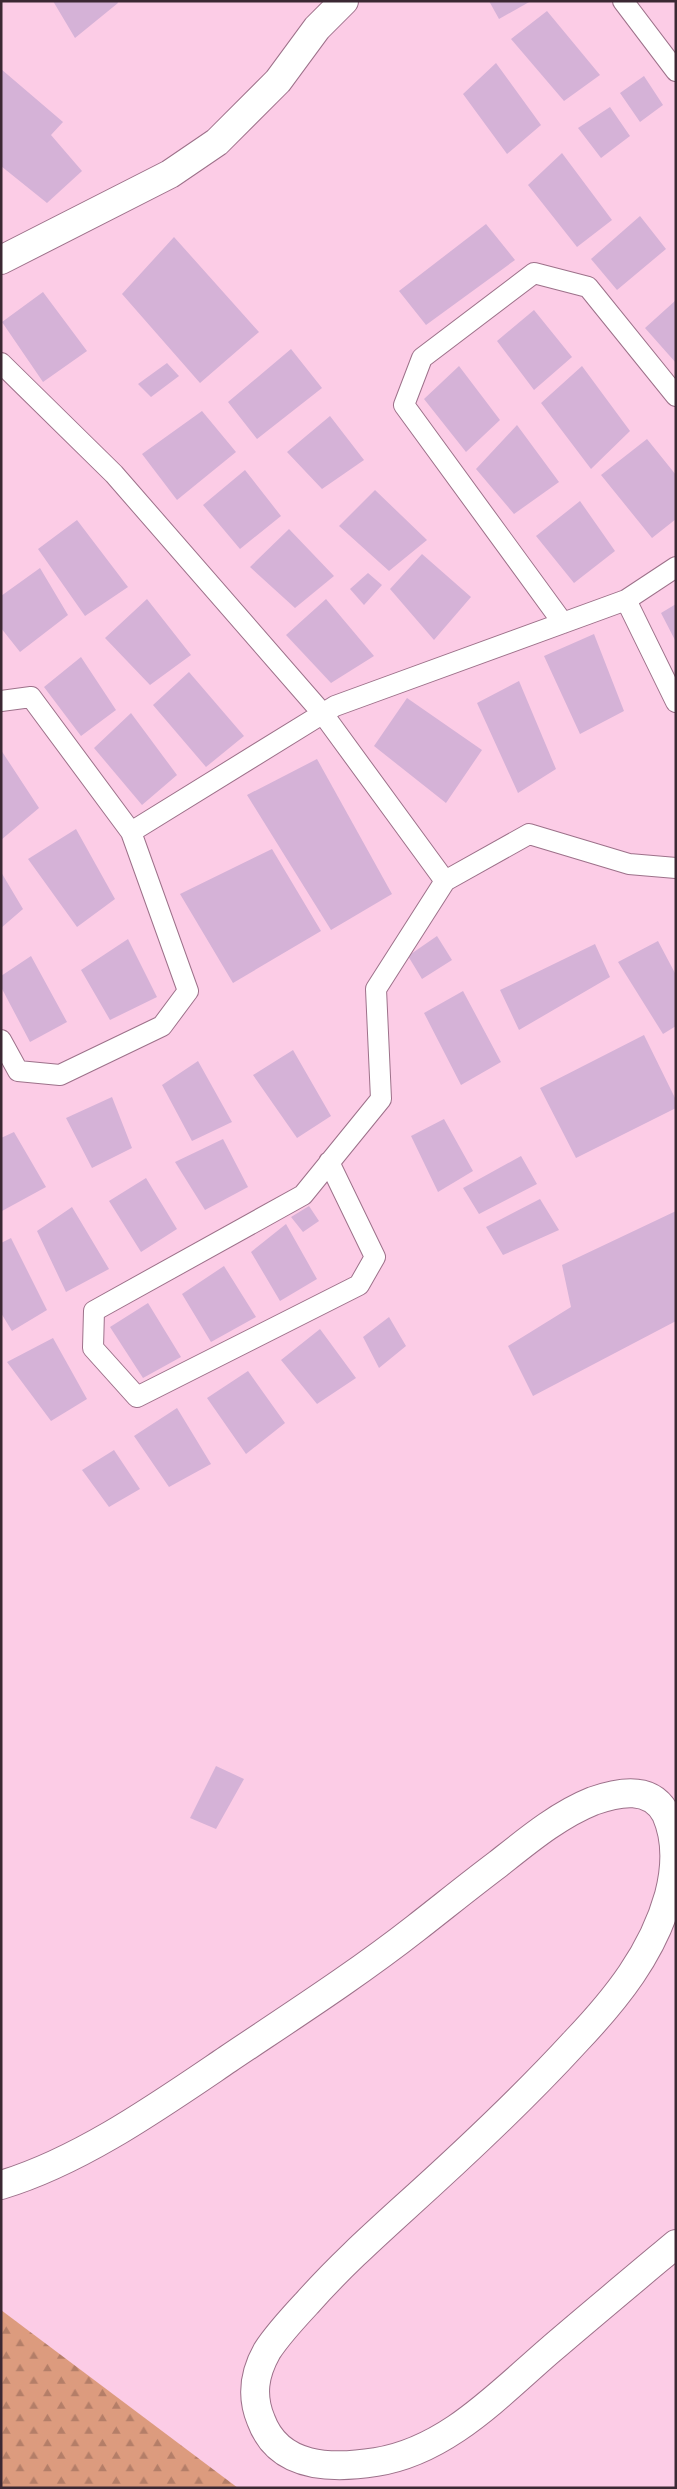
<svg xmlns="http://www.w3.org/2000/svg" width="677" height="2489" font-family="'Roboto Serif',serif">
<defs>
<pattern id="forest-firs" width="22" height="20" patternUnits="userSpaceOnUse" patternTransform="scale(1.25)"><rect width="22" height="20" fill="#dc9b7e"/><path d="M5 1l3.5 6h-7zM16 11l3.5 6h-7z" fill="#b47e68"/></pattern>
</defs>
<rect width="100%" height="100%" fill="#fccce6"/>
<path fill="url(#forest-firs)" d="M1,2310L238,2488H1Z"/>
<path fill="#d5b2d7" d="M53,1H117L118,3L75,38Z
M489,1H531L499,19Z
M547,11L600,75L564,101L511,39Z
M496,63L541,125L507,154L463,94Z
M1,69L63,122L51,135L82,171L47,203L1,166Z
M644,76L663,105L640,122L620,93Z
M610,107L630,136L601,158L578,128Z
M562,153L612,220L577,247L528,185Z
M640,216L666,249L617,290L591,259Z
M486,224L515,260L426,325L399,291Z
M174,237L259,332L200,383L122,294Z
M43,292L87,351L43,382L2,322Z
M676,300V363L645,328Z
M534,310L572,357L534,390L497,341Z
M291,349L322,388L257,439L228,402Z
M167,363L179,376L151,397L138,384Z
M459,366L500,420L466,452L424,399Z
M582,366L630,431L591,469L541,403Z
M202,411L236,452L177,500L142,454Z
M330,416L364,460L322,489L287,452Z
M517,425L559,482L514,514L476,469Z
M647,439L676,475V519L652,538L601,475Z
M245,470L281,516L240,549L203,505Z
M375,490L427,540L389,571L339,526Z
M580,501L615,551L574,583L536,536Z
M77,520L128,587L85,616L38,549Z
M289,529L334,576L295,608L250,567Z
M422,554L471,597L434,640L390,589Z
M40,568L68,615L20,652L1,628V596Z
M368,573L382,585L364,605L350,589Z
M147,599L191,655L150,685L105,638Z
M326,599L374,656L331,683L286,635Z
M676,604V642L661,613Z
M594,634L624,711L580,734L544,656Z
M81,657L116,710L81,736L44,687Z
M189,672L244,736L206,767L153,705Z
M519,681L556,769L518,793L477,703Z
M407,698L482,750L446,803L374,746Z
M131,713L177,775L142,805L94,748Z
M1,750L39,808L1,840Z
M317,759L392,894L331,930L247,795Z
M76,829L115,899L77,927L28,859Z
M272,849L321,931L233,983L180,894Z
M1,872L23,909L1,928Z
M437,936L452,960L422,979L408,956Z
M128,939L157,997L110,1020L81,970Z
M658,941L676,975V1026L663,1034L618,962Z
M595,944L610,977L519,1030L500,990Z
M31,956L67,1022L30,1042L1,987V976Z
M463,991L501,1062L461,1085L424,1013Z
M644,1035L676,1100V1108L576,1158L540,1088Z
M293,1050L331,1116L297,1138L253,1075Z
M198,1061L232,1122L192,1141L162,1085Z
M112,1097L132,1148L92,1168L66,1118Z
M444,1119L473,1171L438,1192L411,1136Z
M14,1132L46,1187L2,1211L1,1138Z
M223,1139L248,1187L205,1210L175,1162Z
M521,1156L537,1184L479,1214L463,1188Z
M146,1178L177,1229L141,1252L109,1201Z
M540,1199L559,1230L503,1255L486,1227Z
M309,1206L319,1221L303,1232L291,1217Z
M72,1207L109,1269L66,1292L37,1231Z
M676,1211V1321L533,1396L508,1346L571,1307L562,1265Z
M286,1224L317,1279L280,1301L251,1252Z
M11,1238L47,1310L12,1331L1,1313V1243Z
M224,1266L256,1317L211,1342L182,1294Z
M148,1303L181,1357L143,1378L110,1327Z
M389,1317L406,1346L379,1368L363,1337Z
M320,1329L356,1378L317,1404L281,1360Z
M53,1338L87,1399L51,1421L7,1362Z
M248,1371L285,1423L246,1454L207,1398Z
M177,1408L211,1464L169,1487L134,1436Z
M114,1450L140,1489L109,1507L82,1470Z
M216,1766L244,1779L216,1829L190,1818Z"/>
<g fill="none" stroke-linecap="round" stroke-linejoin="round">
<g stroke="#9d718a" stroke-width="22">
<path id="lane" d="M623,1L676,71
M1,363L114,474L323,714L445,881
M626,600L676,702
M563,623L404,405L422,358L534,273L588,287L676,396
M1,701L31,697L131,832L188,991L162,1026L60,1075L18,1071L1,1040
M131,832L335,706L626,600L676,567
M329,1162L375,1257L359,1285L137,1397L93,1348L94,1311L303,1195L381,1099L376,989L445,881L529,834L629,864L676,868"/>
</g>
<g stroke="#9d718a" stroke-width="30">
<path id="secondary" d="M1,260L170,174L217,142L278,81L317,28L344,1
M1,2185C81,2161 160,2105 228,2059C292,2016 356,1975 416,1928C443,1907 470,1885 498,1864C527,1841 558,1815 593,1801C618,1792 651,1785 666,1814C677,1839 676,1868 669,1895C653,1953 616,1999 575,2042C521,2101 463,2155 403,2209C370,2239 337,2269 307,2303C293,2318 278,2334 267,2351C254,2374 251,2396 261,2420C279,2469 332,2469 376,2462C446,2451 497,2396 549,2351C591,2315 633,2280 676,2244"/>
</g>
<use href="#lane" stroke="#fff" stroke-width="20"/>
<use href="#secondary" stroke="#fff" stroke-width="28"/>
</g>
<rect width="677" height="2489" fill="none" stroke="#3b2833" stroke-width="5"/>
</svg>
